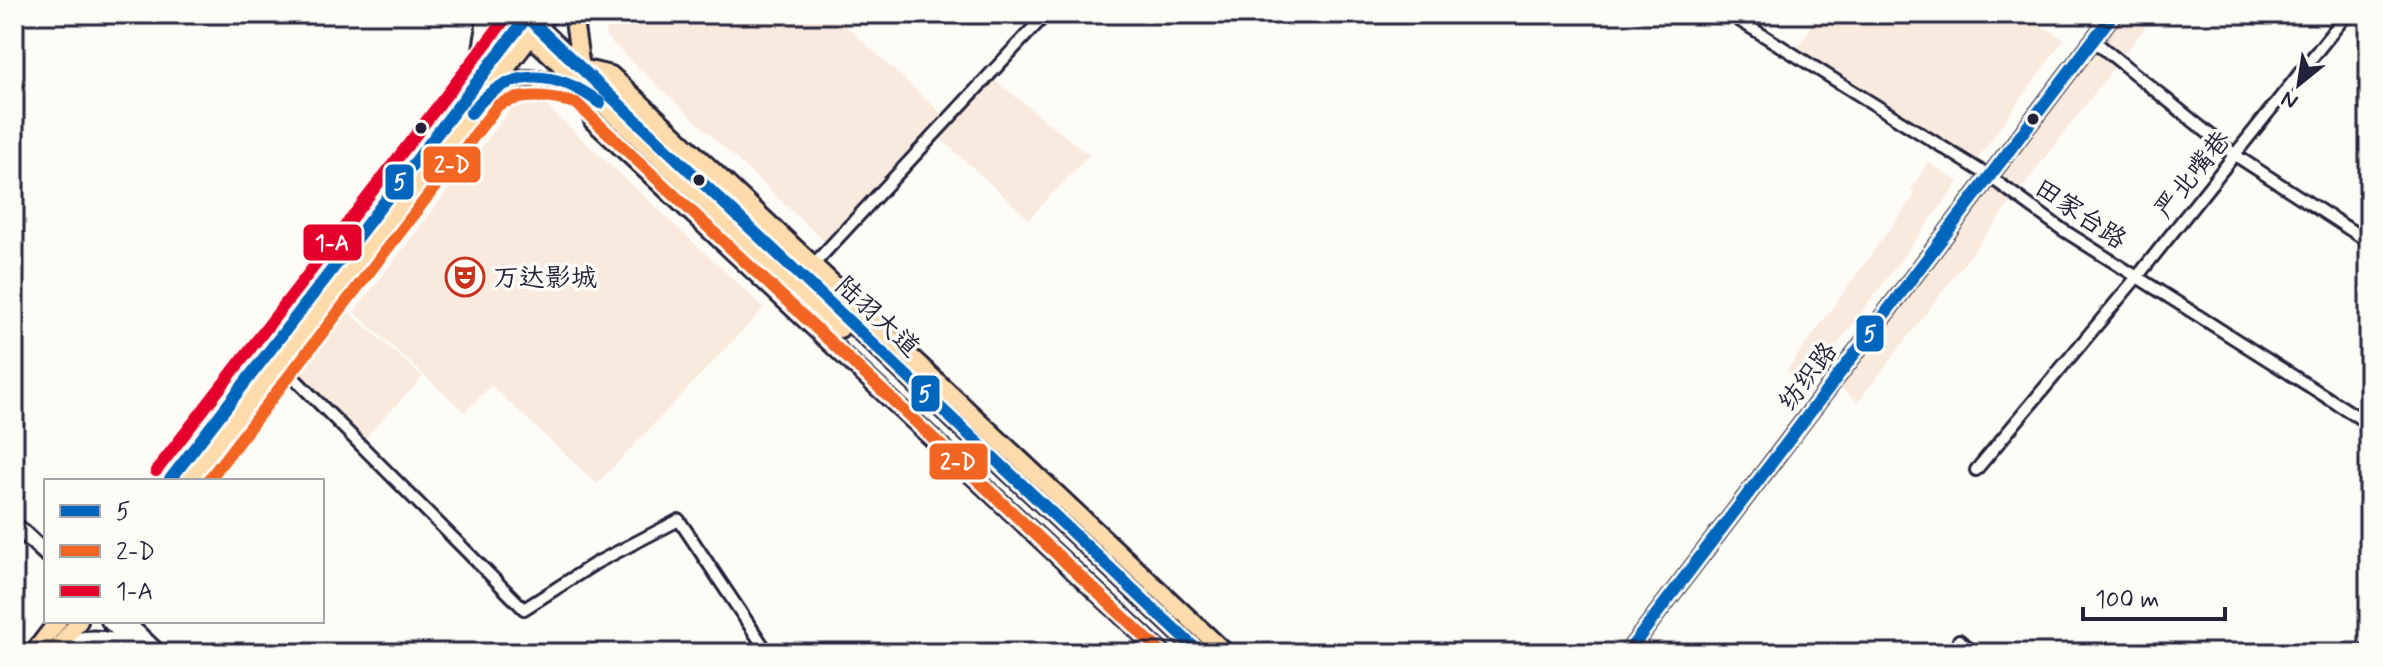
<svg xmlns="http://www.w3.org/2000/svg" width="2383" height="667" font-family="Mynerve,'LXGW WenKai TC',sans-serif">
<rect width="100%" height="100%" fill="#fdfcf7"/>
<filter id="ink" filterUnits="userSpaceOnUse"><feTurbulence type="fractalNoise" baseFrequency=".0125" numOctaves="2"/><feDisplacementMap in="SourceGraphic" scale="16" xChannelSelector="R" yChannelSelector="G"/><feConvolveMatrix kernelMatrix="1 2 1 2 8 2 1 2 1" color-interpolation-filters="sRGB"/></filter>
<g filter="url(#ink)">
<path fill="#faeade" d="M604,14H833L943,115L826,243L606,37Z
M1819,14H2022L2064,39L1976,161L1797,49Z
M2119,14H2155L1858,402L1837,385Z
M993,79L1089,155L1029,219L939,137Z
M541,101L764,308L597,484L491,385L465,412L354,312L516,102Z
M1928,162L1959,182L1808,384L1787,370L1916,193L1911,190Z
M349,312L423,377L362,441L298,377Z"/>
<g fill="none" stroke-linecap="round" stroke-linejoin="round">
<g stroke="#22223b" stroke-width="16">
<path id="street" d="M1729,14L1989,176L2063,230L2369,424
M2093,40L2235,155L2369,242
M813,265L1046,14
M280,364L524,609L596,563L679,520L768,653
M1976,470L2137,277L2347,14
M1959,640L1974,653
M2358,653L2369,648"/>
</g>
<g stroke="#22223b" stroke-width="20">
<path id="secondary" d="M507,14L520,26
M475,83L484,32L483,14
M14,524L46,554
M109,621L135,645
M125,621L159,653
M60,646C89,633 115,638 143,653
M1627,653L2113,14"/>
</g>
<g stroke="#22223b" stroke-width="22">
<path id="primary" d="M573,14L581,68L611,75L1226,653
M527,17L1200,653
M520,26L840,329
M493,89C521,72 552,80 582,88
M584,89L593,121L1162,653
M169,481L526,18
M188,481L548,14
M33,653L58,621
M54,653L79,621"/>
</g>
<use href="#street" stroke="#fdfcf7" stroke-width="10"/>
<use href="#secondary" stroke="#fdfcf7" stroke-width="14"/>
<use href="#primary" stroke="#fedbac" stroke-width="16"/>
<g stroke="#fdfcf7" stroke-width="18">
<path id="bus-1" d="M471,113C507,66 555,69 600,103
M169,481L527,17L1200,653
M1627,653L2113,14"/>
</g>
<g stroke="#fdfcf7" stroke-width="18">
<path id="bus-2" d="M208,481L498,105C524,92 549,96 576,103L1162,653"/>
</g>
<g stroke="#fdfcf7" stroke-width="18">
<path id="bus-3" d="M156,471L509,14"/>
</g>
<use href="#bus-1" stroke="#0065bd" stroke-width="12"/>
<use href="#bus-2" stroke="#f26522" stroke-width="12"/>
<use href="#bus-3" stroke="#e4002b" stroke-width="12"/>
</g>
</g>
<defs>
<g id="theatre-ring" transform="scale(2)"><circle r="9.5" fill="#fdfcf7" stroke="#c8321e" stroke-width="1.5"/><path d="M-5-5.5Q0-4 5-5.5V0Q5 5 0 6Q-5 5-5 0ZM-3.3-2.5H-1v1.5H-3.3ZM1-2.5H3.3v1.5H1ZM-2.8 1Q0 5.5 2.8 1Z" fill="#c8321e"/></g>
</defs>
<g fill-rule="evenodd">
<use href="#theatre-ring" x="465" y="277"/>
</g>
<g fill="#22223b" stroke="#fdfcf7" stroke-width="3">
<circle cx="2033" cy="119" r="7"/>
<circle cx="421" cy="128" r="7"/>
<circle cx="699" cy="180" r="7"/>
</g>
<g text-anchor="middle" stroke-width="7" stroke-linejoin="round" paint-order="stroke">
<g font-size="26" fill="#22223b" stroke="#fdfcf7">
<text transform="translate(2192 174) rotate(-51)" y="9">严北嘴巷</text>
<text transform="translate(2081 213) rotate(34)" y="9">田家台路</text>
<text transform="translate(878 316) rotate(43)" y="9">陆羽大道</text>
<text transform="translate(1807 376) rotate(-53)" y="9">纺织路</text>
</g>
<g font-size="26" fill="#22223b" stroke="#fdfcf7" text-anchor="start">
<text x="493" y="286">万达影城</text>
</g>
</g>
<g stroke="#fdfcf7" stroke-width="3">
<rect x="422" y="145" width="60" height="39" rx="8" fill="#f26522"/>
<rect x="384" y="163" width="31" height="38" rx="8" fill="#0065bd"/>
<rect x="302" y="223" width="61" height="39" rx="8" fill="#e4002b"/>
<rect x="1855" y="314" width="30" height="39" rx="8" fill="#0065bd"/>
<rect x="910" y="374" width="31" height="39" rx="8" fill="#0065bd"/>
<rect x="928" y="442" width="61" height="39" rx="8" fill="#f26522"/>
</g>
<g font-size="22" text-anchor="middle" font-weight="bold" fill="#fff">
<text x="452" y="172">2-D</text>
<text x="400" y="189">5</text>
<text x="332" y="250">1-A</text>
<text x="1870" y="341">5</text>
<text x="925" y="401">5</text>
<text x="958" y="469">2-D</text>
</g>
<rect width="2383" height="667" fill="none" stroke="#fdfcf7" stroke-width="48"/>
<rect x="24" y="24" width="2335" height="619" fill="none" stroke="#22223b" stroke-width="3" filter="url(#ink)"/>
<rect x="44" y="479" width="280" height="144" fill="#fdfcf7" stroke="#a5a5ac" stroke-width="2"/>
<rect x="60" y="505" width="40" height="12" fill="#0065bd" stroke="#a5a5ac" stroke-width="2"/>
<text x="116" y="519" font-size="24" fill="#22223b">5</text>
<rect x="60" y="545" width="40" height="12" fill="#f26522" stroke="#a5a5ac" stroke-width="2"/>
<text x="116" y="559" font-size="24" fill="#22223b">2-D</text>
<rect x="60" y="585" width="40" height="12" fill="#e4002b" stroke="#a5a5ac" stroke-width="2"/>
<text x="116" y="599" font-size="24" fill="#22223b">1-A</text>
<g transform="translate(2299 84) rotate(210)" stroke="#fdfcf7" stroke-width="6" paint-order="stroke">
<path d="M0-6L14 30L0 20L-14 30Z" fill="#22223b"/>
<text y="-12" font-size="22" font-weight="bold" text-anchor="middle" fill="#22223b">N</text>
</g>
<path d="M2083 607v12h142v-12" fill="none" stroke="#22223b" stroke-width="4"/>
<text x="2095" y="607" font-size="24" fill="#22223b" stroke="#fdfcf7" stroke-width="6" paint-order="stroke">100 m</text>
</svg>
